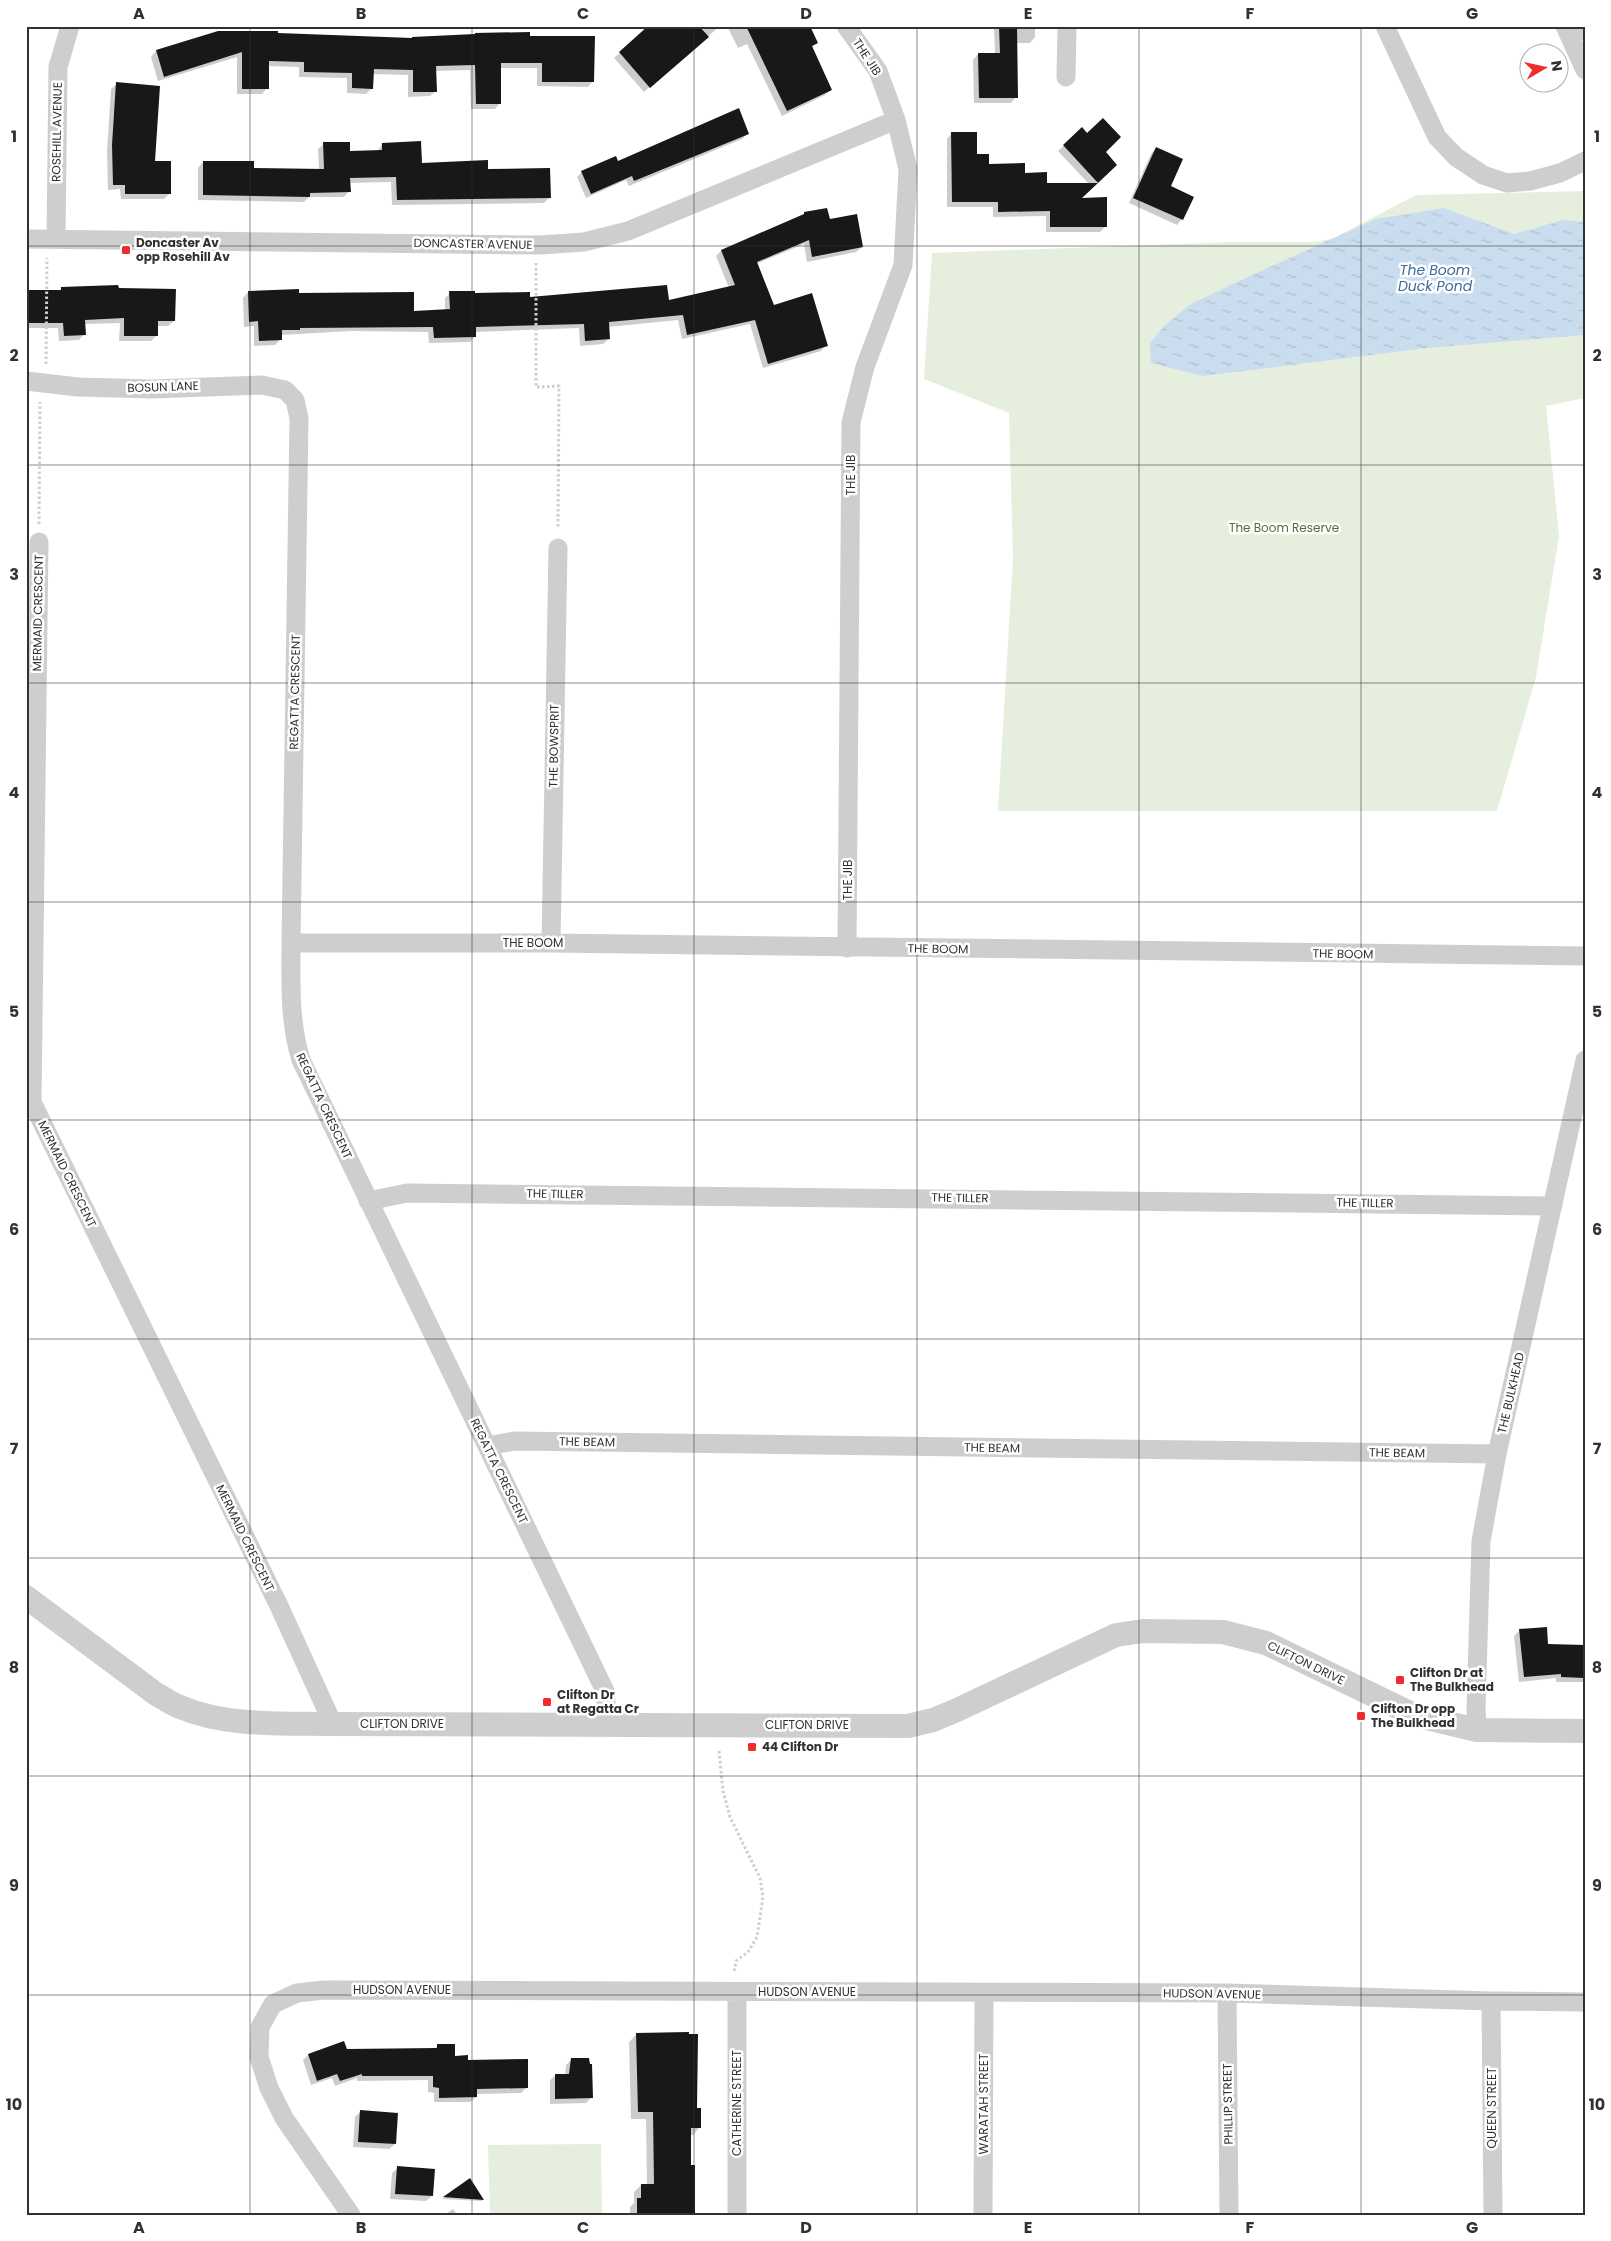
<svg xmlns="http://www.w3.org/2000/svg" width="1611" height="2241" font-family="Poppins,sans-serif">
<defs>
<pattern id="water-ripples" width="26" height="14" patternUnits="userSpaceOnUse" patternTransform="scale(1.25)"><rect width="26" height="14" fill="#caddef"/><path d="M2 4q2-2 4 0t4 0M15 11q2-2 4 0t4 0" fill="none" stroke="#aebecd"/></pattern>
</defs>
<rect width="100%" height="100%" fill="#fff"/>
<path fill="#e6eede" d="M1585,191V398L1546,406L1559,536L1536,677L1497,811H998L1013,559L1009,413L924,379L932,253L1234,242H1316L1334,238L1416,195Z
M601,2144L602,2215H490L488,2145Z"/>
<path fill="url(#water-ripples)" d="M1444,208L1514,234L1563,220L1585,222V335L1427,348L1203,376L1151,363L1150,343L1164,326L1191,304L1241,280L1376,219Z"/>
<path fill="#0003" d="M26,26H30L26,35Z
M650,26H720L644,92L614,58Z
M727,26H789L817,42L812,47L831,90L825,95L782,116L747,44L738,48Z
M994,26H1035V37L1030,43H1016V97L1011,103H974L973,60L978,54H995Z
M277,34L410,39L412,38L529,37L593,81L588,87L537,86V68H500V103L495,109H471L470,70L435,71L436,91L430,96L408,97V75L372,74V88L366,94L347,93V78L299,77V67L267,66V88L262,94H237V57L158,81L151,57L156,51Z
M117,84L170,193L164,199H121L120,189L108,190L107,151L111,89Z
M1082,129L1115,165L1079,199L1105,227L1100,232H1046V216L993,217V207H947V139L952,133L988,165L1024,174L1046,184H1089L1058,151Z
M747,134L742,139L629,186L626,180L586,198L577,177L582,172L617,162Z
M324,144L349,152H377L382,144L421,164L487,170L550,197L544,203L392,205L391,182L349,183V191L344,197H309L304,202L198,200V168L203,162L253,169L319,170L318,149Z
M1156,148L1182,219L1177,225L1129,203L1151,154Z
M801,217L828,220L862,247L856,252L807,262L804,244L756,264L774,306L826,345L821,351L763,368L750,324L682,339L678,320L608,327L609,339L603,344L580,346L579,328L475,332V336L470,342L429,343L428,332L351,331L281,335V339L275,345L254,346V326L244,327L243,298L248,292L298,294L412,312L445,311V298L450,293L529,299L668,301L729,288L716,256L721,251Z
M62,288L117,289L174,321L168,326H156V336L151,341H119L120,323L84,324V334L79,340L59,341L58,328H26V290L59,291Z
M1520,1630L1547,1646H1585V1682H1556V1678L1519,1682L1514,1636Z
M637,2034L696,2109L700,2127L693,2135H690L693,2215H630V2207L634,2203V2192L641,2185H647L646,2119H631L629,2042Z
M343,2043L346,2051L434,2049L438,2046L453,2057L526,2088L521,2093L476,2094V2097L470,2102H434V2093L428,2092V2080L357,2081V2078L335,2086L332,2078L311,2085L303,2060L308,2055Z
M572,2059L591,2098L586,2103L550,2104V2080L556,2075H565L566,2065Z
M360,2112L395,2144L389,2149L353,2147L355,2117Z
M398,2168L432,2196L426,2201L390,2199L392,2173Z
M470,2180L483,2200L481,2201L442,2199Z
M453,2209L457,2215H445Z"/>
<path fill="#181818" d="M648,26H699L709,37L650,88L619,52Z
M746,26H810L818,43L812,46L832,90L787,111Z
M999,26H1017L1018,98H979L978,53H1000Z
M218,31H278V33L412,38V37L475,34V33L530,32V36H595L594,82H542V63H501V104H476L475,65L436,66L437,92H413V70L374,69L373,89L352,88V73L304,72V62L269,61V89H242V52L164,77L156,50Z
M116,82L160,86L155,161H171V194H125V185H113L112,145Z
M739,108L749,134L634,181L632,176L591,194L581,171L616,156L618,161Z
M1103,118L1121,137L1106,152L1117,165L1098,183L1063,145L1082,127L1087,133Z
M951,132H977V154H989V164L1025,163V173L1047,172V183H1098L1082,198L1107,197V227H1050V211L998,212V202H952Z
M421,141L422,163L488,160V169L550,168L551,198L397,200L396,177L350,178L351,192L310,193V197L203,195V161H254V168L324,169L323,142H350V151L382,150V143Z
M1156,147L1183,159L1171,186L1194,197L1183,220L1133,198Z
M827,208L830,219L857,214L863,247L812,257L809,240L757,262L774,305L812,293L828,346L768,364L755,320L687,335L683,315L609,322L610,339L585,341L584,324L476,327V337L434,338L433,327L300,328V330H282V340L259,341L258,321L249,322L248,291L299,289V293L414,292V311L450,309L449,291H475V293L530,292V297L667,285L669,300L735,285L721,250L804,214V212Z
M118,285L119,288L176,289L175,321H158V336H124V318L85,320L86,335L64,336L63,323H26V290H61V287Z
M1547,1627L1548,1644L1585,1645V1678L1561,1677V1674L1524,1677L1519,1629Z
M689,2032V2034H698L697,2108H701V2128H691V2165H695V2215H637V2198H641V2184H654L653,2112H638L636,2033Z
M344,2041L347,2049L437,2048V2044H455V2056L468,2055V2060L528,2059V2088L477,2089V2097L439,2098V2088L433,2087V2076H362V2074L340,2081L337,2074L317,2081L308,2054Z
M571,2058H589L590,2064H592L593,2098L555,2099V2074H569Z
M360,2110L398,2113L396,2144L358,2142Z
M397,2166L435,2169L433,2196L395,2194Z
M470,2178L484,2200L443,2197Z"/>
<g fill="none" stroke-linecap="round" stroke-linejoin="round">
<path stroke="#cecece" stroke-width="3" stroke-dasharray="2.5 2.5" stroke-linecap="butt" d="M536,263V387L559,386L558,529
M46,364L47,258
M39,524L40,402
M719,1751L723,1791L730,1817L760,1878L763,1897L757,1937L748,1952L736,1961L734,1973"/>
<path stroke="#cecece" stroke-width="19" d="M846,26L878,71L896,120L908,169L903,265L865,367L851,422L847,948
M1385,26L1437,137L1456,157L1483,175L1507,183L1530,181L1560,173L1585,161
M1565,26L1585,70
M1570,37L1585,27
M1066,77L1067,26
M26,239L540,245L584,242L628,231L896,120
M56,239L58,67L70,26
M26,381L78,387L152,389L262,385L285,390L295,400L299,418L291,943C291,983 289,1021 301,1060L605,1691L608,1724
M39,542L32,1102L279,1606L333,1724
M291,943H551L1585,956
M551,943L558,548
M368,1201L407,1193L1553,1206
M487,1446L515,1441L1497,1454
M1477,1730L1476,1709L1481,1541L1497,1454L1585,1060
M737,1992V2215
M1227,1993L1229,2215
M1491,2001L1493,2215
M351,2215L284,2118L269,2088L259,2057L260,2027L273,2004L297,1993L324,1990L1227,1993L1491,2001L1585,2002
M983,2215L984,1993"/>
<path stroke="#cecece" stroke-width="24" d="M26,1597L156,1694C164,1698 171,1704 180,1707C227,1727 283,1723 333,1724L908,1726L933,1720L957,1710L1116,1635L1143,1631L1223,1632L1266,1643L1414,1715L1477,1730L1585,1731"/>
</g>
<path fill="none" stroke="#313131" stroke-width="1" stroke-opacity="0.55" d="M250,26V2215M472,26V2215M694,26V2215M917,26V2215M1139,26V2215M1361,26V2215M26,246H1585M26,465H1585M26,683H1585M26,902H1585M26,1120H1585M26,1339H1585M26,1558H1585M26,1776H1585M26,1995H1585"/>
<g fill="#ef2d2c" stroke="#fff" stroke-width="2">
<rect x="121" y="245" width="10" height="10" rx="2.5"/>
<rect x="1395" y="1675" width="10" height="10" rx="2.5"/>
<rect x="542" y="1697" width="10" height="10" rx="2.5"/>
<rect x="1356" y="1711" width="10" height="10" rx="2.5"/>
<rect x="747" y="1742" width="10" height="10" rx="2.5"/>
</g>
<g text-anchor="middle" stroke-width="5" stroke-linejoin="round" paint-order="stroke">
<g font-size="12" fill="#313131" stroke="#fff">
<text transform="translate(867 57) rotate(57)" y="4">THE JIB</text>
<text transform="translate(57 132) rotate(-89)" y="4">ROSEHILL AVENUE</text>
<text transform="translate(473 244) rotate(1)" y="4">DONCASTER AVENUE</text>
<text transform="translate(163 387) rotate(-2)" y="4">BOSUN LANE</text>
<text transform="translate(851 475) rotate(-90)" y="4">THE JIB</text>
<text transform="translate(38 613) rotate(-89)" y="4">MERMAID CRESCENT</text>
<text transform="translate(295 692) rotate(-89)" y="4">REGATTA CRESCENT</text>
<text transform="translate(554 746) rotate(-89)" y="4">THE BOWSPRIT</text>
<text transform="translate(848 880) rotate(-90)" y="4">THE JIB</text>
<text x="533" y="947">THE BOOM</text>
<text transform="translate(938 949) rotate(1)" y="4">THE BOOM</text>
<text transform="translate(1343 954) rotate(1)" y="4">THE BOOM</text>
<text transform="translate(324 1106) rotate(65)" y="4">REGATTA CRESCENT</text>
<text transform="translate(67 1174) rotate(64)" y="4">MERMAID CRESCENT</text>
<text transform="translate(555 1194) rotate(1)" y="4">THE TILLER</text>
<text transform="translate(960 1198) rotate(1)" y="4">THE TILLER</text>
<text transform="translate(1365 1203) rotate(1)" y="4">THE TILLER</text>
<text transform="translate(1511 1393) rotate(-77)" y="4">THE BULKHEAD</text>
<text transform="translate(587 1442) rotate(1)" y="4">THE BEAM</text>
<text transform="translate(992 1448) rotate(1)" y="4">THE BEAM</text>
<text transform="translate(1397 1453) rotate(1)" y="4">THE BEAM</text>
<text transform="translate(499 1471) rotate(64)" y="4">REGATTA CRESCENT</text>
<text transform="translate(245 1538) rotate(64)" y="4">MERMAID CRESCENT</text>
<text transform="translate(1306 1663) rotate(26)" y="4">CLIFTON DRIVE</text>
<text x="402" y="1728">CLIFTON DRIVE</text>
<text x="807" y="1729">CLIFTON DRIVE</text>
<text x="402" y="1994">HUDSON AVENUE</text>
<text x="807" y="1996">HUDSON AVENUE</text>
<text transform="translate(1212 1994) rotate(1)" y="4">HUDSON AVENUE</text>
<text transform="translate(737 2103) rotate(-90)" y="4">CATHERINE STREET</text>
<text transform="translate(984 2104) rotate(-90)" y="4">WARATAH STREET</text>
<text transform="translate(1228 2104) rotate(-91)" y="4">PHILLIP STREET</text>
<text transform="translate(1492 2108) rotate(-90)" y="4">QUEEN STREET</text>
</g>
<g font-size="12" font-weight="bold" fill="#313131" stroke="#fff" text-anchor="start">
<text x="136" y="247">Doncaster Av<tspan x="136" dy="14">opp Rosehill Av</tspan></text>
<text x="1410" y="1677">Clifton Dr at<tspan x="1410" dy="14">The Bulkhead</tspan></text>
<text x="557" y="1699">Clifton Dr<tspan x="557" dy="14">at Regatta Cr</tspan></text>
<text x="1371" y="1713">Clifton Dr opp<tspan x="1371" dy="14">The Bulkhead</tspan></text>
<text x="762" y="1751">44 Clifton Dr</text>
</g>
<g font-size="12" fill="#4f703b" stroke="#fff">
<text x="1284" y="532">The Boom Reserve</text>
</g>
<g font-size="14" font-style="italic" fill="#396c98" stroke="#fff">
<text x="1435" y="275">The Boom<tspan x="1435" dy="16">Duck Pond</tspan></text>
</g>
</g>
<rect width="1611" height="2241" fill="none" stroke="#ffffff" stroke-width="55"/>
<g transform="translate(1544 68) rotate(81)"><circle r="24" fill="#ffffff" stroke="#adadad"/>
<path d="M0-4L9 19L0 12L-9 19Z" fill="#ef2d2c"/>
<text y="-8" font-size="14" font-weight="bold" text-anchor="middle" fill="#313131">N</text>
</g>
<rect x="28" y="28" width="1556" height="2186" fill="none" stroke="#313131" stroke-width="2"/>
<g font-size="16" text-anchor="middle" font-weight="bold" fill="#313131">
<text x="139" y="19">A</text>
<text x="361" y="19">B</text>
<text x="583" y="19">C</text>
<text x="806" y="19">D</text>
<text x="1028" y="19">E</text>
<text x="1250" y="19">F</text>
<text x="1472" y="19">G</text>
<text x="14" y="142">1</text>
<text x="1597" y="142">1</text>
<text x="14" y="361">2</text>
<text x="1597" y="361">2</text>
<text x="14" y="580">3</text>
<text x="1597" y="580">3</text>
<text x="14" y="798">4</text>
<text x="1597" y="798">4</text>
<text x="14" y="1017">5</text>
<text x="1597" y="1017">5</text>
<text x="14" y="1235">6</text>
<text x="1597" y="1235">6</text>
<text x="14" y="1454">7</text>
<text x="1597" y="1454">7</text>
<text x="14" y="1673">8</text>
<text x="1597" y="1673">8</text>
<text x="14" y="1891">9</text>
<text x="1597" y="1891">9</text>
<text x="14" y="2110">10</text>
<text x="1597" y="2110">10</text>
<text x="139" y="2233">A</text>
<text x="361" y="2233">B</text>
<text x="583" y="2233">C</text>
<text x="806" y="2233">D</text>
<text x="1028" y="2233">E</text>
<text x="1250" y="2233">F</text>
<text x="1472" y="2233">G</text>
</g>
</svg>
